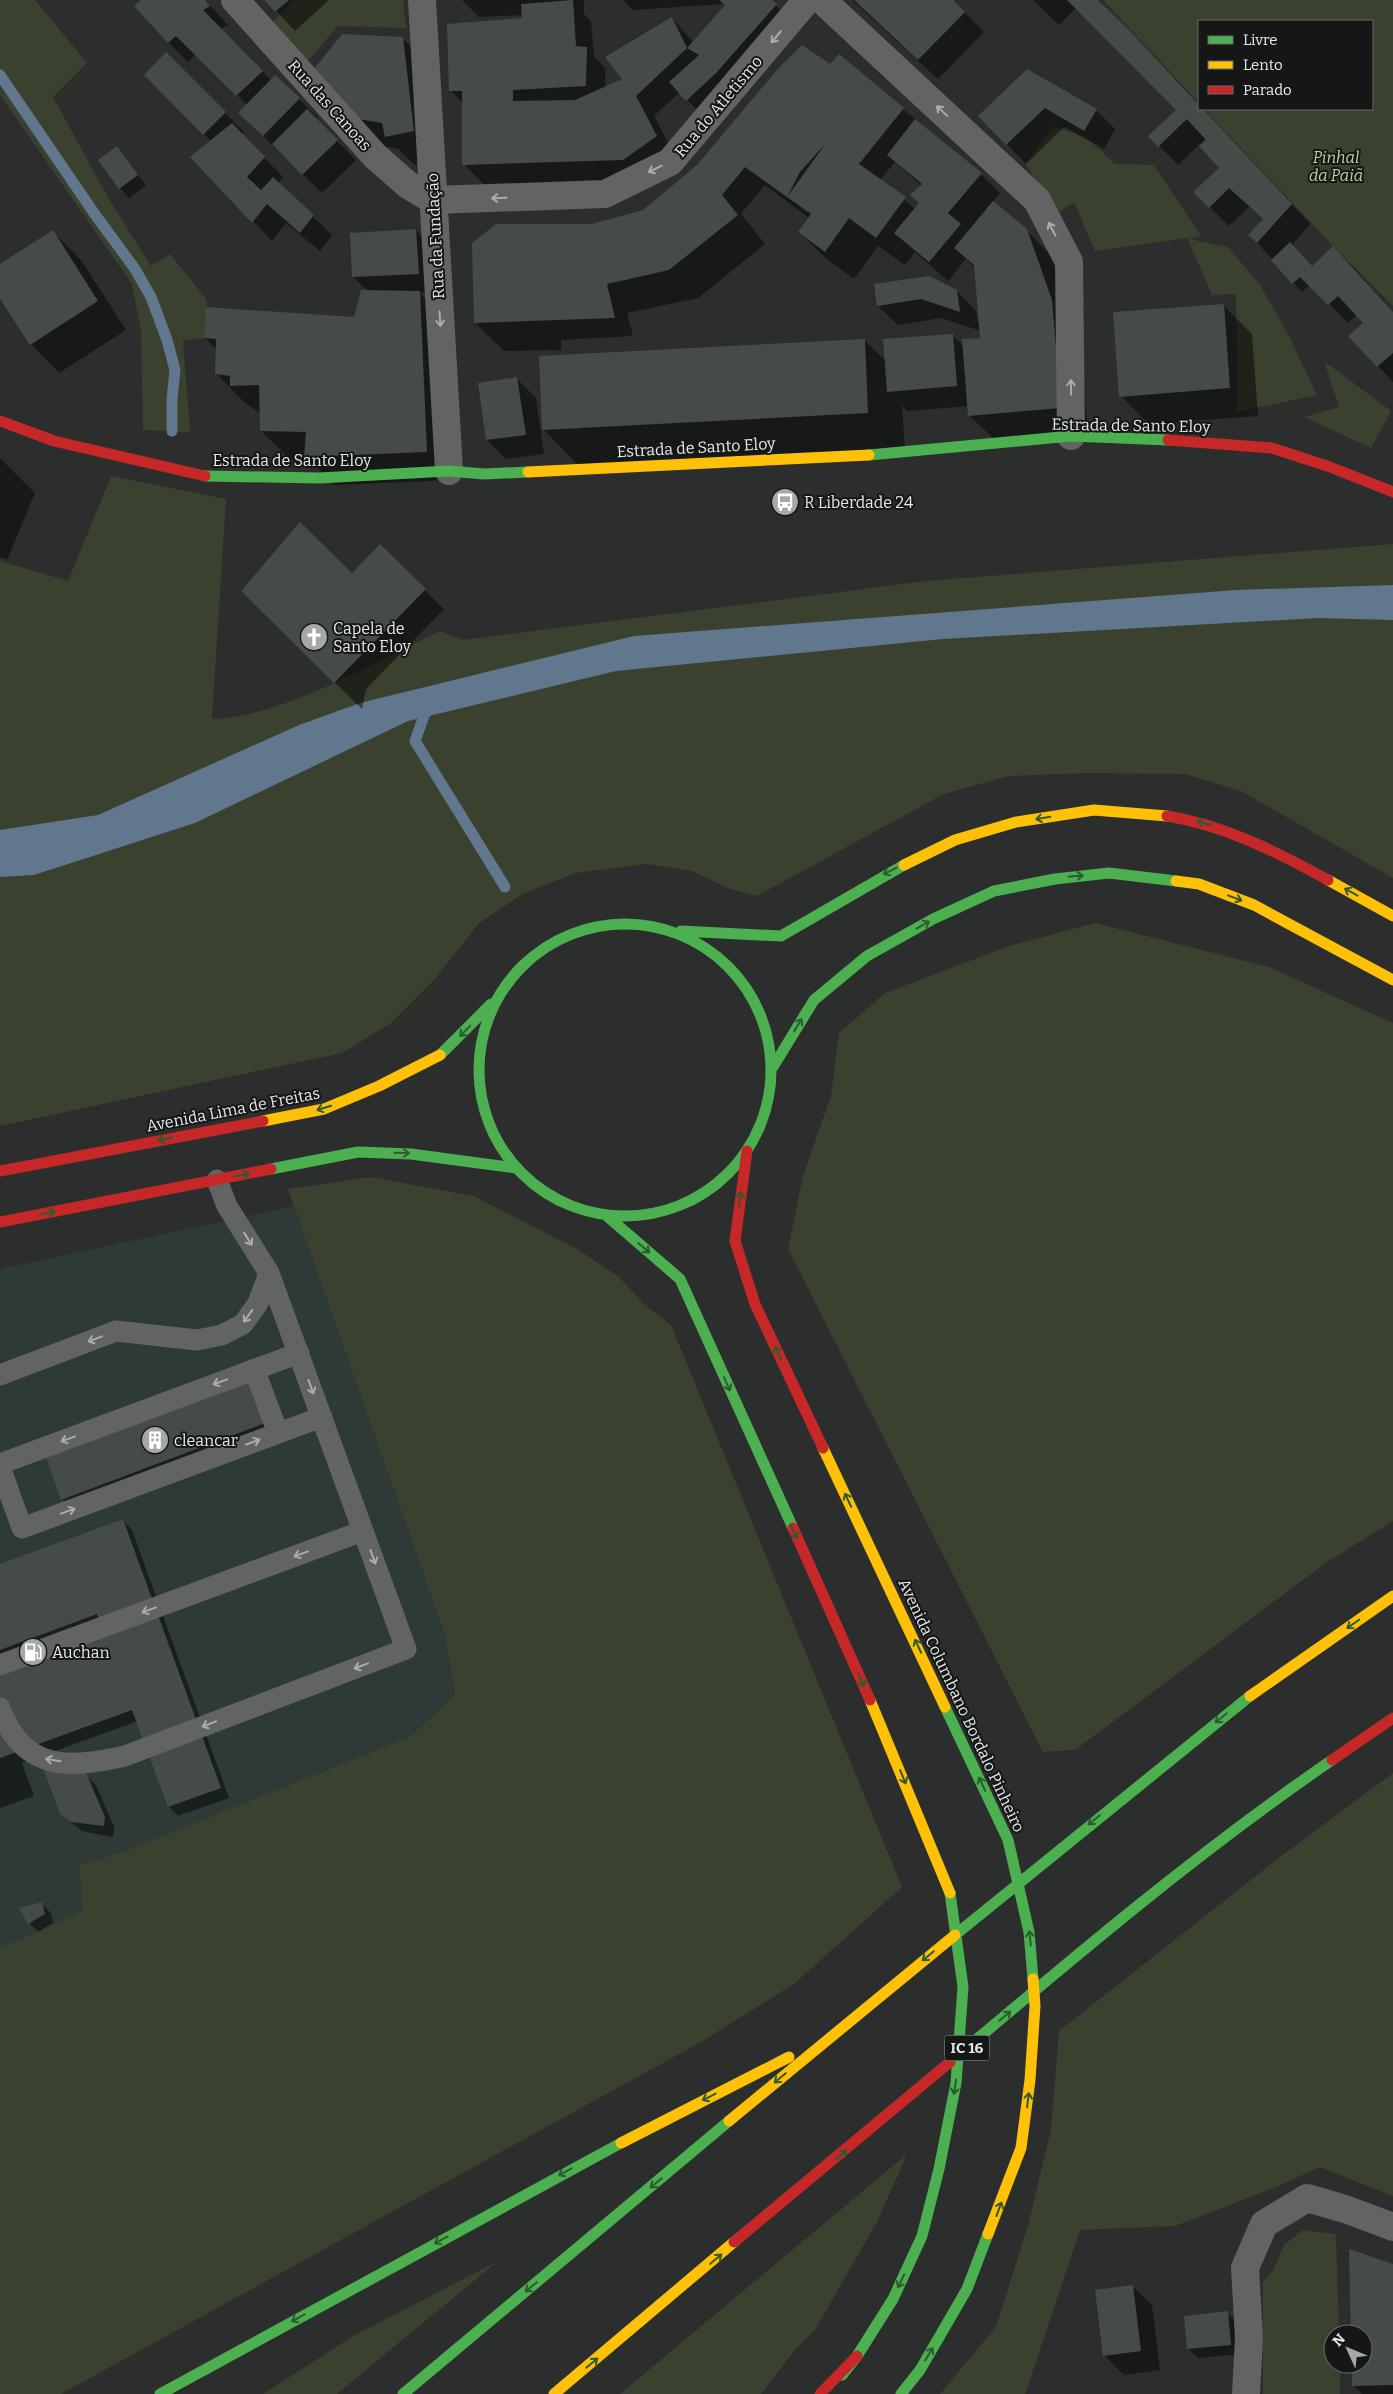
<svg xmlns="http://www.w3.org/2000/svg" width="1393" height="2394" font-family="Bitter,serif">
<rect width="100%" height="100%" fill="#2b2e2d"/>
<path fill="#2e3a38" d="M294,1206L445,1635L455,1694L411,1736L125,1851L79,1865L83,1910L0,1948V1269Z"/>
<path fill="#3b412f" d="M0,0H35L87,63L53,97L109,199L151,266L170,254L207,300L204,338L183,341L190,432L143,430L141,331L132,284L0,95Z
M294,0H403L406,28L338,26L306,63L269,26Z
M1103,0H1393V306L1333,246L1204,109H1372V21H1199V103Z
M1053,126L1086,137L1115,164L1154,165L1201,236L1189,239L1228,247L1260,285L1289,336L1317,395L1237,412L1236,294L1212,295L1187,238L1095,251L1074,202L1059,212L1025,164Z
M1324,361L1391,411L1371,448L1304,417L1339,407Z
M111,476L226,499L212,719C280,718 378,661 440,631L463,640L926,581L1393,544V878L1241,791L1185,774L1091,773L1008,776L944,794L757,896L727,888L692,871L647,864L576,873L524,893L479,923L435,979L391,1023L342,1053L0,1126V561L68,581Z
M1095,923L1269,967L1393,1023V1521L1327,1562L1075,1750L1043,1752L788,1249L803,1176L831,1096L839,1033L885,993L1009,946Z
M371,1177L474,1196L577,1249L619,1277L645,1305L671,1325L902,1887L794,1984L701,2042L61,2394H0V1948L83,1910L79,1865L125,1851L411,1736L455,1694L445,1635L288,1189Z
M1393,1773V2196L1320,2167L1274,2188L1175,2226L1080,2230L1025,2394H940L996,2327L1028,2225L1051,2130L1059,2031L1280,1857Z
M907,2154L877,2222L815,2330L794,2351L761,2394H620Z
M1303,2230L1336,2234L1339,2334H1333V2364H1340V2394H1263V2282L1273,2270L1284,2245Z
M498,2261L337,2394H263L355,2335Z"/>
<path fill="#61778d" d="M1393,585V620L1318,618L943,639L616,671L408,721L195,823L34,875L0,877V830L98,815L299,725L360,703L634,636L1236,590Z"/>
<path fill="#0007" fill-rule="evenodd" d="M143,0H205L228,25L220,29L271,80L275,76L299,99L318,118L316,120L356,160L322,193L259,132L247,105L196,54L188,62L169,43L136,6Z
M266,0H329L295,31Z
M462,0H584V14L591,21L594,56L605,68V88L624,79L672,18L693,42L725,6L723,4L633,10L623,0H770L795,24L726,81L696,109L680,92L654,116L675,155L642,179L492,193L464,164L463,103L450,90L523,19V15L479,17Z
M852,0H952L984,32L938,79Z
M1033,0H1096L1149,52L1199,105V109H1202L1310,224L1291,246L1312,267L1332,247L1352,266L1393,312V382L1350,336L1365,323L1357,315L1348,323L1310,285L1302,292L1250,235L1264,220L1249,207L1229,226L1210,207L1221,168L1206,138L1178,165L1150,136L1177,110L1076,8L1059,25Z
M402,38L431,66L441,159L415,165L398,149L382,146L353,117Z
M166,54L244,132L241,134L283,177L278,183L332,235L320,251L286,223L272,241L192,157L211,141L145,75Z
M830,66L903,109L981,174L1000,193L993,202L1026,230L1055,259L1080,329L1088,436L998,443L969,415V406L908,411L902,406L905,449L580,467L544,430L540,357L864,340L886,361L952,335L964,347L981,339V331L941,318L898,325L878,306L957,291L976,311L978,322H980L976,269L966,259L948,281L915,252L905,265L878,246L854,279L828,260L799,232L809,218L765,185L741,214L765,244L698,298L627,313L633,336L561,340V350L504,351L475,323L592,225L644,211ZM895,162L922,186L920,203L915,209L880,180Z
M1027,70L1096,110L1115,129L1104,149L1064,127L1026,164L1007,144L980,116Z
M116,148L146,185L129,198L120,188Z
M416,230L435,250L437,292L420,293L439,312L455,480L334,485L308,459H290L261,431V414L244,402L216,373L217,350L205,338L355,318L368,291L353,277Z
M52,231L81,260L126,330L59,373L31,344L0,296V265Z
M1223,305L1252,334L1258,416L1149,424L1121,396Z
M517,379L536,398L544,454L506,459L487,440Z
M0,458L35,493L7,560L0,557Z
M380,546L444,609L366,689L362,709L271,620L351,574Z
M249,1382L274,1433L72,1508L62,1499Z
M123,1520L132,1530L229,1798L178,1816L169,1807L138,1721L22,1763L34,1796L0,1808V1566Z
M45,1766L86,1776L96,1785L114,1827V1834L112,1837L82,1831L61,1814L44,1770Z
M41,1903L51,1913L53,1923L38,1932L29,1923Z
M1393,2266V2394H1362L1353,2385V2364H1363V2334H1352Z
M1132,2286L1152,2305L1160,2370L1124,2375L1104,2355Z
M1227,2313L1237,2322L1240,2354L1198,2358L1189,2349Z"/>
<g fill="none" stroke-linecap="round" stroke-linejoin="round">
<path stroke="#61778d" stroke-width="11" d="M0,75L94,213L135,269L151,297L167,340L175,370L172,399V431
M428,705L415,741L505,887"/>
</g>
<path fill="#454c48" d="M141,0H205L210,6L203,10L263,71L236,96L176,36L168,43L134,6Z
M264,0H289L275,12Z
M573,0L576,46L587,47L586,86L513,90V101L575,100L622,79L605,57L672,17L687,48L636,96L657,136L623,160L462,165V91H449L447,24L522,18L521,4Z
M719,0H772L777,4L716,73L686,101L669,82L699,55L687,48L725,5Z
M854,0H953L965,12L918,60Z
M1067,0H1098L1130,31L1199,105V109H1203L1292,204L1257,243L1248,235L1263,219L1229,188L1209,208L1193,192L1219,168L1199,146L1206,140L1187,119L1158,147L1148,136L1176,110Z
M342,34L403,37L414,131L385,137L382,123L352,118L310,74Z
M802,45L830,64L839,54L904,108L859,164L906,197L876,238L849,218L825,252L798,232L811,214L787,197L826,143L800,172L787,197L745,167L722,195L738,215L669,270L607,284L615,318L474,323L472,243L496,224H592L643,210L697,165L776,71Z
M166,52L226,112L203,135L144,75Z
M1027,69L1097,109L1084,131L1045,108L1006,145L978,116Z
M275,75L300,98L263,136L238,113Z
M307,109L338,140L302,175L272,144Z
M915,119L982,173L948,213L961,224L929,262L894,233L919,203L910,195L922,184L887,155Z
M232,123L265,157L247,177L261,190L273,177L314,215L300,233L267,204L252,223L190,157Z
M117,146L138,175L119,189L98,160Z
M993,201L1027,229L1052,300L1061,408L968,416L962,339L980,338L974,265L954,248Z
M416,229L419,274L352,277L350,233Z
M53,230L98,301L30,345L0,299V264Z
M1290,242L1312,266L1333,246L1393,312V353L1377,367L1348,336L1363,323L1338,296L1328,305L1300,277L1292,284L1271,260Z
M929,276L957,290L960,312L921,299L877,306L874,284Z
M361,290L420,291L427,452L304,457L306,432L260,431L259,385L230,386V376L215,374L216,339L204,338L206,307L354,317Z
M1224,304L1230,388L1119,397L1113,312Z
M953,334L957,386L887,392L883,339Z
M865,339L868,413L542,430L539,356Z
M517,377L526,435L486,440L478,383Z
M300,522L352,573L380,544L426,589L334,683L241,591Z
M249,1381L265,1423L61,1500L46,1457Z
M123,1519L221,1788L168,1807L132,1710L0,1758V1674L104,1636L97,1614L0,1650V1564Z
M43,1768L83,1771L87,1775L105,1817L104,1826L71,1822L60,1814Z
M42,1902L45,1914L28,1924L19,1908Z
M1349,2249L1393,2264V2385L1352,2386V2364H1363V2334H1351Z
M1133,2285L1141,2351L1103,2356L1095,2290Z
M1228,2311L1231,2345L1187,2349L1184,2316Z"/>
<g fill="none" stroke-linecap="round" stroke-linejoin="round">
<path stroke="#626464" stroke-width="21" d="M254,1369L278,1433
M0,1375L116,1331L197,1340L222,1335L243,1324L258,1303L269,1273
M0,1464L299,1353
M0,1467L22,1528L322,1417
M0,1665L363,1531
M0,1708C22,1771 69,1769 125,1756L406,1649L269,1273L227,1206L217,1180"/>
<path stroke="#626464" stroke-width="28" d="M235,0L375,156L408,185L433,200
M422,0L449,471
M822,0L1037,200L1069,262L1071,436
M433,200L605,194L670,162L807,0
M1246,2394L1249,2338L1245,2268L1264,2224L1307,2198L1345,2209L1393,2227"/>
<path stroke="#4caf50" stroke-width="11" d="M869,455L1071,436L1168,440
M205,476L319,478L449,471L484,474L528,472
M479 1070a146 146 0 1 1 292 0a146 146 0 1 1-292 0Z
M681,931L781,936L904,865
M440,1055L491,1004
M773,1067L814,1000L867,956L933,919L994,891L1055,879L1109,873L1176,881
M271,1169L358,1152L411,1154L516,1168
M607,1216L680,1279L793,1528
M945,1707L1008,1840L1029,1932L1033,1979
M955,1935L1250,1696
M950,2062C1074,1957 1198,1852 1332,1760
M842,2375L857,2356L893,2299L922,2236L939,2169L956,2083L963,1987L950,1893
M160,2394L621,2143
M403,2394L729,2121
M901,2394L920,2370L967,2289L988,2234"/>
<path stroke="#ffc107" stroke-width="11" d="M528,472L869,455
M904,865L955,840L1016,822L1094,810L1167,816
M1328,880L1393,916
M1176,881L1199,884L1254,905L1393,980
M263,1121L324,1109L379,1086L440,1055
M823,1448L945,1707
M1250,1696L1393,1596
M870,1700L950,1893
M729,2121L955,1935
M621,2143L789,2057
M988,2234L1021,2148L1030,2080L1035,2006L1033,1979
M554,2394L734,2242"/>
<path stroke="#c62828" stroke-width="11" d="M0,421L54,441L205,476
M1168,440L1272,448L1330,467L1393,492
M1167,816C1224,825 1277,852 1328,880
M747,1151L735,1241L755,1304L823,1448
M0,1171L263,1121
M0,1222L271,1169
M793,1528L870,1700
M1332,1760L1393,1718
M734,2242L950,2062
M820,2394L857,2356"/>
</g>
<defs><path id="oneway-shaft" d="M-6 0H5M1.5-3L5.5 0L1.5 3" fill="none" stroke-width="1.6" stroke-linecap="round" stroke-linejoin="round" transform="scale(1.25)"/></defs>
<g stroke="#abadad">
<use href="#oneway-shaft" transform="translate(776 37) rotate(130)"/>
<use href="#oneway-shaft" transform="translate(942 111) rotate(-137)"/>
<use href="#oneway-shaft" transform="translate(655 169) rotate(154)"/>
<use href="#oneway-shaft" transform="translate(499 198) rotate(178)"/>
<use href="#oneway-shaft" transform="translate(1052 229) rotate(-117)"/>
<use href="#oneway-shaft" transform="translate(440 319) rotate(86)"/>
<use href="#oneway-shaft" transform="translate(1071 387) rotate(-91)"/>
<use href="#oneway-shaft" transform="translate(248 1239) rotate(58)"/>
<use href="#oneway-shaft" transform="translate(248 1316) rotate(125)"/>
<use href="#oneway-shaft" transform="translate(95 1339) rotate(159)"/>
<use href="#oneway-shaft" transform="translate(220 1382) rotate(160)"/>
<use href="#oneway-shaft" transform="translate(311 1387) rotate(70)"/>
<use href="#oneway-shaft" transform="translate(68 1439) rotate(160)"/>
<use href="#oneway-shaft" transform="translate(253 1442) rotate(-20)"/>
<use href="#oneway-shaft" transform="translate(68 1511) rotate(-20)"/>
<use href="#oneway-shaft" transform="translate(301 1554) rotate(160)"/>
<use href="#oneway-shaft" transform="translate(373 1557) rotate(70)"/>
<use href="#oneway-shaft" transform="translate(149 1610) rotate(160)"/>
<use href="#oneway-shaft" transform="translate(361 1666) rotate(159)"/>
<use href="#oneway-shaft" transform="translate(209 1724) rotate(159)"/>
<use href="#oneway-shaft" transform="translate(53 1760) rotate(-171)"/>
</g>
<g stroke="#2d5b30">
<use href="#oneway-shaft" transform="translate(1043 818) rotate(171)"/>
<use href="#oneway-shaft" transform="translate(1204 823) rotate(-161)"/>
<use href="#oneway-shaft" transform="translate(890 871) rotate(153)"/>
<use href="#oneway-shaft" transform="translate(1076 876) rotate(-6)"/>
<use href="#oneway-shaft" transform="translate(1351 892) rotate(-151)"/>
<use href="#oneway-shaft" transform="translate(1235 898) rotate(21)"/>
<use href="#oneway-shaft" transform="translate(923 925) rotate(-29)"/>
<use href="#oneway-shaft" transform="translate(798 1025) rotate(-58)"/>
<use href="#oneway-shaft" transform="translate(465 1031) rotate(134)"/>
<use href="#oneway-shaft" transform="translate(324 1108) rotate(163)"/>
<use href="#oneway-shaft" transform="translate(165 1139) rotate(169)"/>
<use href="#oneway-shaft" transform="translate(402 1153) rotate(1)"/>
<use href="#oneway-shaft" transform="translate(242 1175) rotate(-11)"/>
<use href="#oneway-shaft" transform="translate(740 1199) rotate(-82)"/>
<use href="#oneway-shaft" transform="translate(48 1213) rotate(-11)"/>
<use href="#oneway-shaft" transform="translate(644 1248) rotate(41)"/>
<use href="#oneway-shaft" transform="translate(778 1353) rotate(-115)"/>
<use href="#oneway-shaft" transform="translate(727 1384) rotate(66)"/>
<use href="#oneway-shaft" transform="translate(848 1500) rotate(-115)"/>
<use href="#oneway-shaft" transform="translate(794 1532) rotate(66)"/>
<use href="#oneway-shaft" transform="translate(1353 1624) rotate(145)"/>
<use href="#oneway-shaft" transform="translate(918 1646) rotate(-115)"/>
<use href="#oneway-shaft" transform="translate(861 1680) rotate(66)"/>
<use href="#oneway-shaft" transform="translate(1221 1718) rotate(141)"/>
<use href="#oneway-shaft" transform="translate(903 1777) rotate(68)"/>
<use href="#oneway-shaft" transform="translate(982 1784) rotate(-115)"/>
<use href="#oneway-shaft" transform="translate(1094 1820) rotate(141)"/>
<use href="#oneway-shaft" transform="translate(1030 1938) rotate(-96)"/>
<use href="#oneway-shaft" transform="translate(928 1956) rotate(141)"/>
<use href="#oneway-shaft" transform="translate(1005 2016) rotate(-40)"/>
<use href="#oneway-shaft" transform="translate(780 2078) rotate(140)"/>
<use href="#oneway-shaft" transform="translate(955 2087) rotate(99)"/>
<use href="#oneway-shaft" transform="translate(709 2097) rotate(153)"/>
<use href="#oneway-shaft" transform="translate(1028 2100) rotate(-83)"/>
<use href="#oneway-shaft" transform="translate(841 2155) rotate(-40)"/>
<use href="#oneway-shaft" transform="translate(565 2172) rotate(151)"/>
<use href="#oneway-shaft" transform="translate(656 2183) rotate(140)"/>
<use href="#oneway-shaft" transform="translate(999 2209) rotate(-70)"/>
<use href="#oneway-shaft" transform="translate(441 2240) rotate(151)"/>
<use href="#oneway-shaft" transform="translate(716 2259) rotate(-40)"/>
<use href="#oneway-shaft" transform="translate(901 2281) rotate(115)"/>
<use href="#oneway-shaft" transform="translate(531 2287) rotate(140)"/>
<use href="#oneway-shaft" transform="translate(298 2318) rotate(151)"/>
<use href="#oneway-shaft" transform="translate(929 2354) rotate(-59)"/>
<use href="#oneway-shaft" transform="translate(592 2363) rotate(-40)"/>
</g>
<defs>
<g id="bus-disc" transform="scale(1.4375)"><circle r="9.5" fill="#a5a8a7" stroke="#141716"/><path d="M-5-6H5V4H4V6H2V4H-2V6H-4V4H-5ZM-3.5-4V0h7V-4ZM-3.5 1.2v1.5H-2V1.2ZM2 1.2v1.5H3.5V1.2Z" fill="#fff"/></g>
<g id="church-disc" transform="scale(1.4375)"><circle r="9.5" fill="#a5a8a7" stroke="#141716"/><path d="M-1.2-6h2.4v3.5h3.3v2.4h-3.3V6h-2.4V-.1h-3.3v-2.4h3.3Z" fill="#fff"/></g>
<g id="building-disc" transform="scale(1.4375)"><circle r="9.5" fill="#a5a8a7" stroke="#141716"/><path d="M-4-6H4V6H1V3H-1V6H-4ZM-2.5-4.3h1.7v1.8h-1.7ZM.8-4.3h1.7v1.8H.8ZM-2.5-1h1.7V.8h-1.7ZM.8-1h1.7V.8H.8Z" fill="#fff"/></g>
<g id="fuel-disc" transform="scale(1.4375)"><circle r="9.5" fill="#a5a8a7" stroke="#141716"/><path d="M-5.5-6h7V0h2V4h1.3V-2.5L3-4.5l.8-.8L6-3V5H2.5V1h-1V6h-7ZM-4.2-4.7v3.2H.2V-4.7Z" fill="#fff"/></g>
</defs>
<g fill-rule="evenodd">
<use href="#bus-disc" x="785" y="502"/>
<use href="#church-disc" x="314" y="637"/>
<use href="#building-disc" x="155" y="1440"/>
<use href="#fuel-disc" x="33" y="1652"/>
</g>
<g text-anchor="middle" stroke-width="4" stroke-linejoin="round" paint-order="stroke">
<rect fill="#141716" stroke="#a7aaaa" stroke-width="1" x="944.5" y="2035.5" width="45" height="25" rx="4"/>
<g font-size="15" font-weight="bold" fill="#e6e9e9">
<text x="967" y="2053">IC 16</text>
</g>
<g font-size="16" fill="#e6e9e9" stroke="#141716">
<text transform="translate(330 105) rotate(48)" y="6">Rua das Canoas</text>
<text transform="translate(718 106) rotate(-50)" y="6">Rua do Atletismo</text>
<text transform="translate(435 236) rotate(-93)" y="6">Rua da Fundação</text>
<text transform="translate(1131 425) rotate(1)" y="6">Estrada de Santo Eloy</text>
<text transform="translate(696 447) rotate(-3)" y="6">Estrada de Santo Eloy</text>
<text x="292" y="466">Estrada de Santo Eloy</text>
<text transform="translate(233 1109) rotate(-11)" y="6">Avenida Lima de Freitas</text>
<text transform="translate(962 1705) rotate(65)" y="6">Avenida Columbano Bordalo Pinheiro</text>
</g>
<g font-size="16" font-style="italic" fill="#c2d29a" stroke="#141716">
<text x="1336" y="163">Pinhal<tspan x="1336" dy="18">da Paiã</tspan></text>
</g>
<g font-size="16" fill="#e6e9e9" stroke="#141716" text-anchor="start">
<text x="804" y="508">R Liberdade 24</text>
<text x="333" y="634">Capela de<tspan x="333" dy="18">Santo Eloy</tspan></text>
<text x="174" y="1446">cleancar</text>
<text x="52" y="1658">Auchan</text>
</g>
</g>
<rect x="1198" y="20" width="175" height="90" fill="#141716" stroke="#686b6a"/>
<rect x="1208" y="36" width="25" height="8" fill="#4caf50" stroke="#686b6a"/>
<text x="1243" y="45" font-size="15" fill="#e6e9e9">Livre</text>
<rect x="1208" y="61" width="25" height="8" fill="#ffc107" stroke="#686b6a"/>
<text x="1243" y="70" font-size="15" fill="#e6e9e9">Lento</text>
<rect x="1208" y="86" width="25" height="8" fill="#c62828" stroke="#686b6a"/>
<text x="1243" y="95" font-size="15" fill="#e6e9e9">Parado</text>
<g transform="translate(1348 2349) rotate(314)"><circle r="24" fill="#141716" stroke="#686b6a"/>
<path d="M0-4L9 19L0 12L-9 19Z" fill="#a5a8a7"/>
<text y="-8" font-size="14" font-weight="bold" text-anchor="middle" fill="#e6e9e9">N</text>
</g>
</svg>
